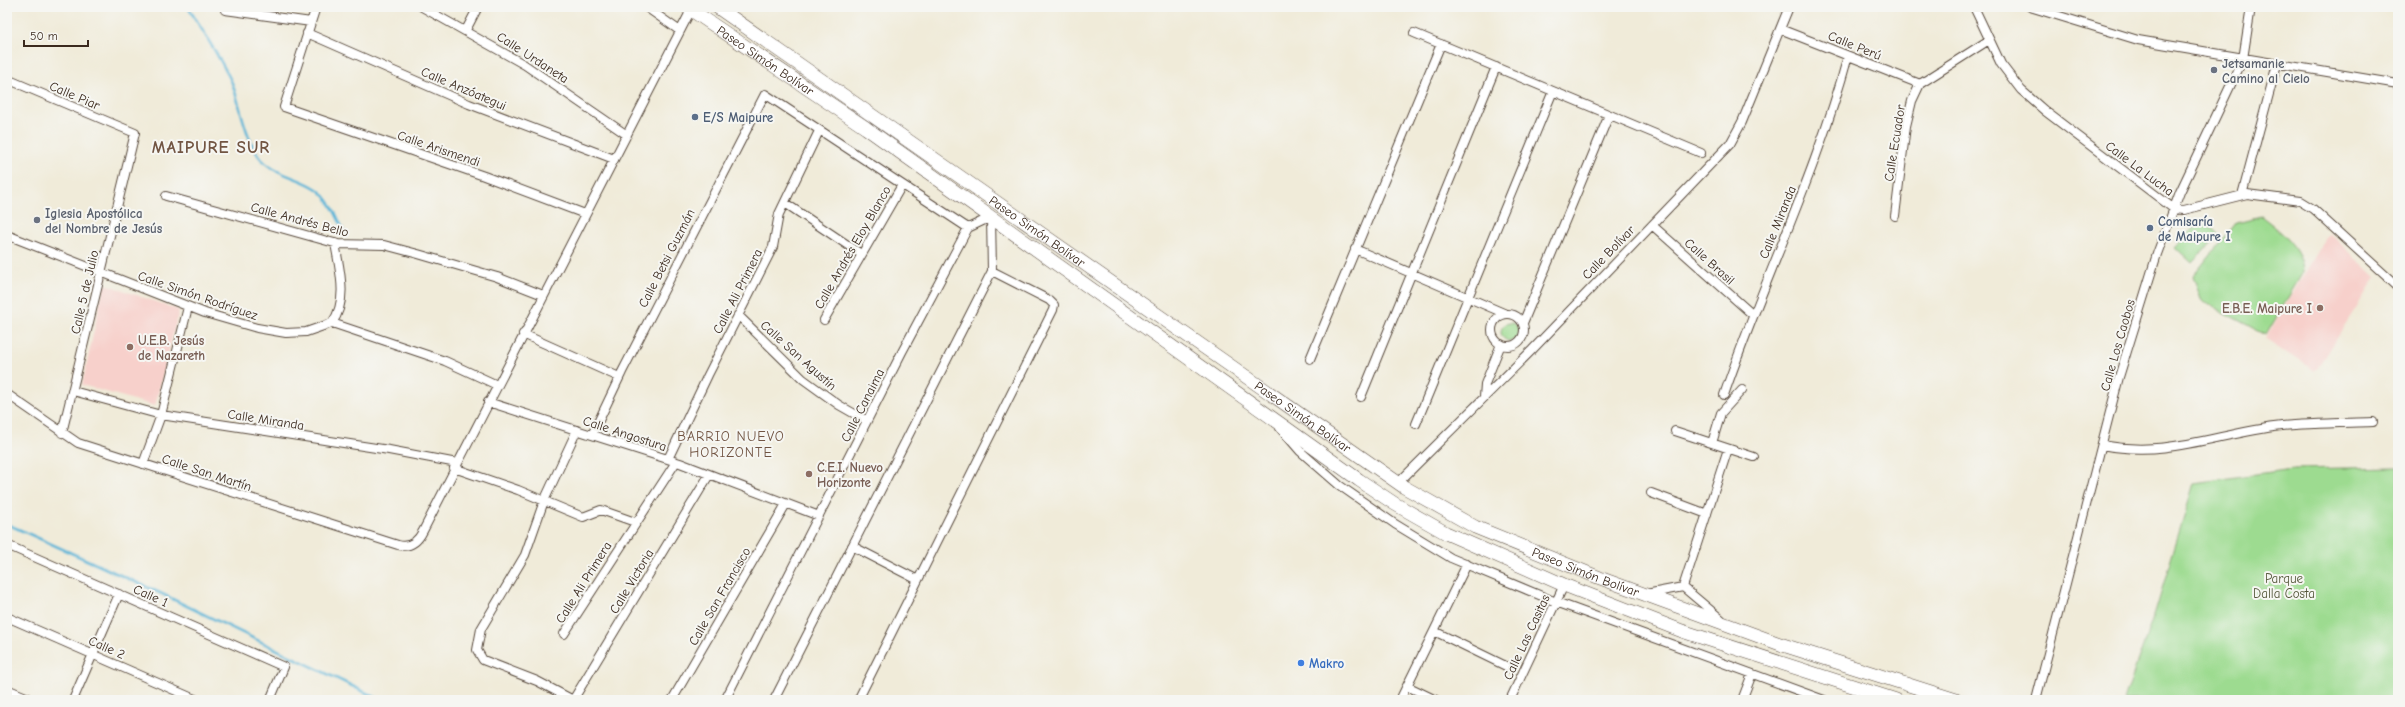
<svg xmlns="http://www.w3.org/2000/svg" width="2405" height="707" font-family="'Comic Neue',sans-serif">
<rect width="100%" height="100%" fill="#f6f6f2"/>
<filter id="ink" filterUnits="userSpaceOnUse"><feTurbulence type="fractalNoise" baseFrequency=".025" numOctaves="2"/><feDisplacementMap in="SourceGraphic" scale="8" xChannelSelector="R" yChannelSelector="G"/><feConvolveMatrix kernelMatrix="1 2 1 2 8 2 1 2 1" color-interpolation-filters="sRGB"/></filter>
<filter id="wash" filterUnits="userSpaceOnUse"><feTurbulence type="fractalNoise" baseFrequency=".012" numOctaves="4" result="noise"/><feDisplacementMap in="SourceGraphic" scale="16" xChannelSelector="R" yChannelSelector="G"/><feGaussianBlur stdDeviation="0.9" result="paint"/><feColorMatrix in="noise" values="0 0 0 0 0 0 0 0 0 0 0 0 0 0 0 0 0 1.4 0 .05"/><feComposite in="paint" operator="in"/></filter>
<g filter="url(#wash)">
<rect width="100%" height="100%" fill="#f0ebd9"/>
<path fill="#f7d0cb" d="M2329,233L2376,277L2315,371L2265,339Z
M104,285H108L179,310L155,406L82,385Z"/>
<path fill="#9ddb90" stroke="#6c8257" d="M2261,216C2278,229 2303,248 2303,272L2266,335L2202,301L2193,276L2237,222Z
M2202,219L2219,235L2192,263L2175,247Z
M1501 332a9 9 0 1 1 18 0a9 9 0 1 1-18 0Z
M2398,467V673L2394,682L2392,700H2124L2155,612L2194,483L2292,469Z"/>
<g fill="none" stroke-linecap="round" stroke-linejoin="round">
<path stroke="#5ab5d8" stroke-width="2.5" d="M188,7C203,32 220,57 232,83C241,107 244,133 258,155C272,175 298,176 317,189C331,199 339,221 346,236
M7,524L160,593L381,700"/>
</g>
</g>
<g filter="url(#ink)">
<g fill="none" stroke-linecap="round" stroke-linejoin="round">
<g stroke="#56473a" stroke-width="10">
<path id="minor" d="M316,7L284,107L484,176L585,214
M422,7L525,65L627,135
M646,7L680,31
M1974,7L2001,64L2021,90L2045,111L2174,209L2184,210L2247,194L2300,201L2313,209L2398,287
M2030,7L2138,40L2398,84
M225,10L311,22
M1780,29L1920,84
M466,30L478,7
M307,33L469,104L614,159
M1414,33L1701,153
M7,79L135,133L62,433
M2242,195L2277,64
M166,196L338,244L384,245L418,254L497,277L543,295
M785,203L861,254
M1895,216L1906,126L1912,101L1920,84L1989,40
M1652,225L1753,315
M7,235L205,313L257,328L286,333L306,332L332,323L445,361L497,385
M1355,249L1506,314
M1492 330a16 16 0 1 1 32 0a16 16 0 1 1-32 0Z
M738,315L803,379L839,405L867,421
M824,320L902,185
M332,323C349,300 339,268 335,243
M1523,323L1609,115
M523,334L619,377
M1310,359L1441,44
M73,391L161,415L389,450L457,463
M7,394L78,443L398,545C410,548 418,541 423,531L691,10
M1724,395C1763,281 1817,172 1848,56
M1361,397L1496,67
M1484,397L1485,384L1501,344
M488,402L680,463L819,516
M1416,424L1553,91
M1280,428L1300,451L1339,485L1395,524L1451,558L1556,602L1824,700
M1675,431L1754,457
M592,435L622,372L765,94L968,228
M1712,443L1721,413L1742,390
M2102,445C2170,458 2217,433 2282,426C2312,423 2343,423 2373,422
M668,459L708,375L773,247L779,214L819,131
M143,464L161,415L188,307
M454,468L518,490L583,517L601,510L635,522
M1398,483L1532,350L1730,144L1742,122L1789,7
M1651,493L1707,514
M7,545L284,667L270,700
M852,546L918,580
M1683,587L1728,449
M1683,587L1721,619
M1646,594L1683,587
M7,617L197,700
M1434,631L1512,669
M564,634L676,462
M1407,686L1436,700
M7,689L33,700
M73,700L119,594
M573,700L537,681L483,660L477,650L481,629L525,555L544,501L577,430
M573,700L709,475
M672,700L786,504
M725,700L902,352L968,228L991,217L992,271L774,700
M858,700L1053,310L1054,305L1049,300L992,271
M1400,700L1467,564
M1510,700L1564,585
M1742,700L1752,674
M2036,700L2119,377L2157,254L2180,192L2243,59L2251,7"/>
</g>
<g stroke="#56473a" stroke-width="14">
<g id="primary">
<path id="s1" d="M687,7L866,128L1359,480L1395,504L1446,533L1564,585L1682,631L1896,700"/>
<path id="s2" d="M717,7L1404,487L1475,527L1600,578L1780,644L1956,700"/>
</g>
</g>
<use href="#minor" stroke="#fff" stroke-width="8"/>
<use href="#primary" stroke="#fff" stroke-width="13"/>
</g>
</g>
<g fill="#6b7280" stroke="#f6f6f2" stroke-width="1.5">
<circle cx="2214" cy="70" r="4"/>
<circle cx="37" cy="220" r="4"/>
</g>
<g fill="#5c6f8a" stroke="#f6f6f2" stroke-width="1.5">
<circle cx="695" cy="117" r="4"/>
<circle cx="2150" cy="228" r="4"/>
</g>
<g fill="#8d6e63" stroke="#f6f6f2" stroke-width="1.5">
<circle cx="2320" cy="308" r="4"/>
<circle cx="130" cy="347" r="4"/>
<circle cx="809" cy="474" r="4"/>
</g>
<circle fill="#3f7fe0" stroke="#f6f6f2" stroke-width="1.5" cx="1301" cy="663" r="4"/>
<g text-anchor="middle" stroke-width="4" stroke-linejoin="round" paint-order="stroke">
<g font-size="13" fill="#3b2a1e" stroke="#f6f6f2">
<text transform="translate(1855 45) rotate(22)" y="5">Calle Perú</text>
<text transform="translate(533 57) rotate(33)" y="5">Calle Urdaneta</text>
<text dy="5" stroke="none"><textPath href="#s1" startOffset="95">Paseo Simón Bolívar</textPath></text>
<text transform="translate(464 88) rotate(23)" y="5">Calle Anzóategui</text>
<text transform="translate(75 95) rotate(23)" y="5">Calle Piar</text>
<text transform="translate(1894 143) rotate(-81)" y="5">Calle Ecuador</text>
<text transform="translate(439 148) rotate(19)" y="5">Calle Arismendi</text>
<text transform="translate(2140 168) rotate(37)" y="5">Calle La Lucha</text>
<text transform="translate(300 219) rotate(15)" y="5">Calle Andrés Bello</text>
<text transform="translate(1777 222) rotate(-68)" y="5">Calle Miranda</text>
<text dy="5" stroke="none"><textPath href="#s2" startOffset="391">Paseo Simón Bolívar</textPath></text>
<text transform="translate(852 247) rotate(-60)" y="5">Calle Andrés Eloy Blanco</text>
<text transform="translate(1608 252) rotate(-46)" y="5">Calle Bolívar</text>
<text transform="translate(666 258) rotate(-63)" y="5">Calle Betsi Guzmán</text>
<text transform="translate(1710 261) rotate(42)" y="5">Calle Brasil</text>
<text transform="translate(737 291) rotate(-63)" y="5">Calle Ali Primera</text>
<text transform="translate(84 292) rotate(-77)" y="5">Calle 5 de Julio</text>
<text transform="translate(198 295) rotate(19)" y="5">Calle Simón Rodríguez</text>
<text transform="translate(2117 345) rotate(-74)" y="5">Calle Los Caobos</text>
<text transform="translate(799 355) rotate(42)" y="5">Calle San Agustín</text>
<text transform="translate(862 405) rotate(-63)" y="5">Calle Canaima</text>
<text dy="5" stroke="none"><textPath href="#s2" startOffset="715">Paseo Simón Bolívar</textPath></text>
<text transform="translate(266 419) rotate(9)" y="5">Calle Miranda</text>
<text transform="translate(625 433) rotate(18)" y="5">Calle Angostura</text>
<text transform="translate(207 472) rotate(18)" y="5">Calle San Martín</text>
<text dy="5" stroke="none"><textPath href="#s2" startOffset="1039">Paseo Simón Bolívar</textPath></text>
<text transform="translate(631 581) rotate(-59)" y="5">Calle Victoria</text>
<text transform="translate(583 582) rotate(-58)" y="5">Calle Ali Primera</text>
<text transform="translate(151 595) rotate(24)" y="5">Calle 1</text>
<text transform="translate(719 596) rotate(-60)" y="5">Calle San Francisco</text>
<text transform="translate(1526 637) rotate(-65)" y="5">Calle Las Casitas</text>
<text transform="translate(107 647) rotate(24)" y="5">Calle 2</text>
</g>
<g font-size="13" font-weight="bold" fill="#5b616d" stroke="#f6f6f2" text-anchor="start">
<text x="2222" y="68">Jetsamanie<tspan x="2222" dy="15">Camino al Cielo</tspan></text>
<text x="45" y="218">Iglesia Apostólica<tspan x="45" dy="15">del Nombre de Jesús</tspan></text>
</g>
<g font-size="13" font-weight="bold" fill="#4e5e75" stroke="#f6f6f2" text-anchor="start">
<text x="703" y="122">E/S Maipure</text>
<text x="2158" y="226">Comisaría<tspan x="2158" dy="15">de Maipure I</tspan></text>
</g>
<g font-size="13" font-weight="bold" fill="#785e54" stroke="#f6f6f2" text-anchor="start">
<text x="2312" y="313" text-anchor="end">E.B.E. Maipure I</text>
<text x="138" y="345">U.E.B. Jesús<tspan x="138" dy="15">de Nazareth</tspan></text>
<text x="817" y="472">C.E.I. Nuevo<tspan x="817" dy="15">Horizonte</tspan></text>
</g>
<g font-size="13" fill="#54563a" stroke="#f6f6f2">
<text x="2284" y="583">Parque<tspan x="2284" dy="15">Dalla Costa</tspan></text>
</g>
<g font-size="13" font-weight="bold" fill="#366cbe" stroke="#f6f6f2" text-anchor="start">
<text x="1309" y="668">Makro</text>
</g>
<g font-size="14" letter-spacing="1" fill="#725543" stroke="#f6f6f2">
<text x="731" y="441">BARRIO NUEVO<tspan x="731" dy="16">HORIZONTE</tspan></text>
</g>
<g font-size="17" font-weight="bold" letter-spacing="1" fill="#725543" stroke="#f6f6f2">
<text x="211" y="153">MAIPURE SUR</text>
</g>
</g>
<rect width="2405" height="707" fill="none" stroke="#f6f6f2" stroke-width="24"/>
<path d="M24 40v6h64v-6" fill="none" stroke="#3b2a1e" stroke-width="2"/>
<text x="30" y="40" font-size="12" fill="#3b2a1e" stroke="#f6f6f2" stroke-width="3" paint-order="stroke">50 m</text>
</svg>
